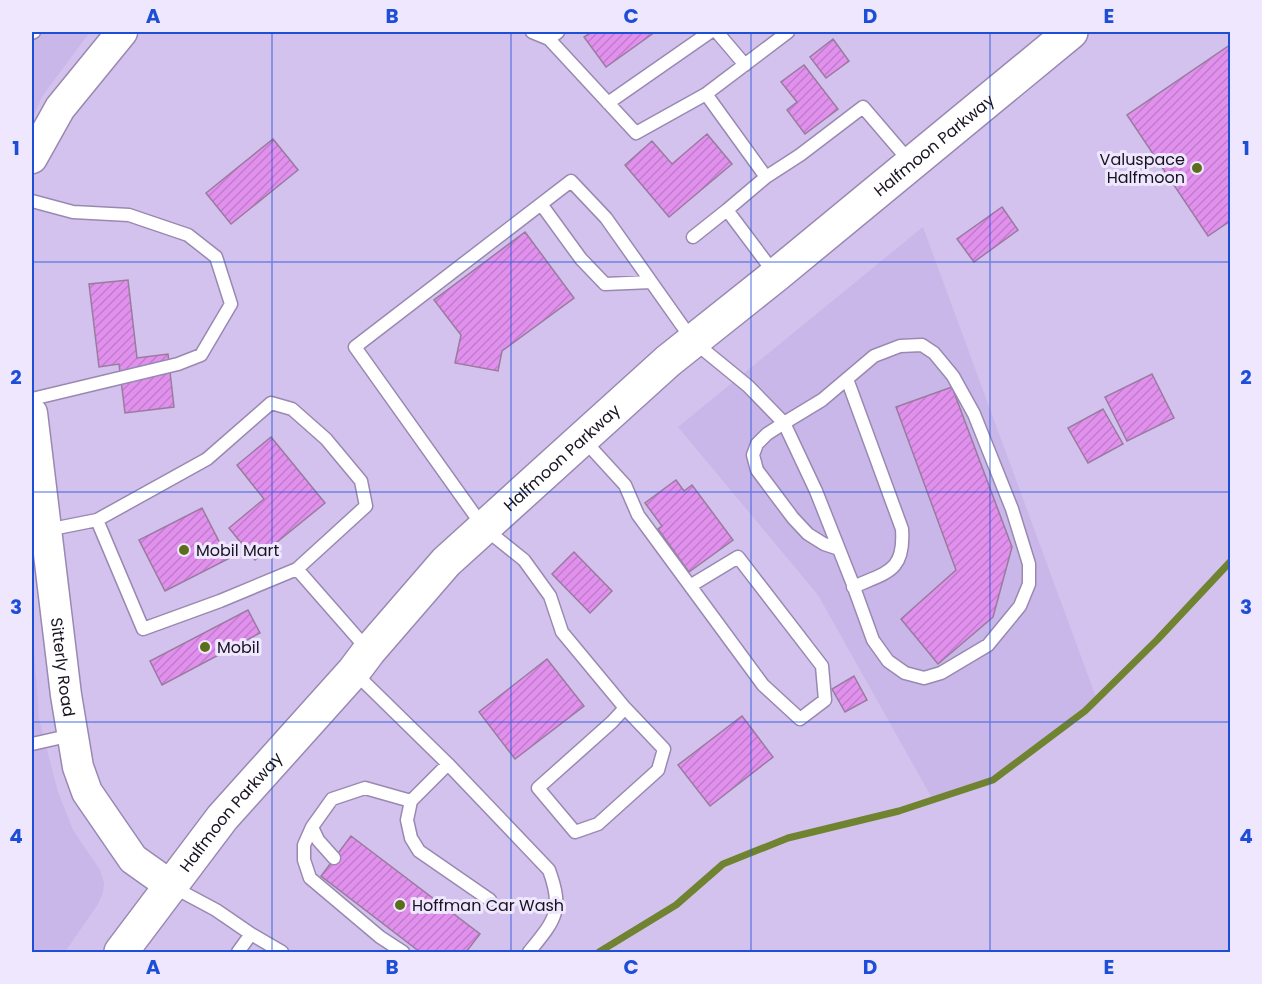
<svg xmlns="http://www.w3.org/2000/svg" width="1262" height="984" font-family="Poppins,sans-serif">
<defs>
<pattern id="building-hatch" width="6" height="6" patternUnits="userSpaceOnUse" patternTransform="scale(1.5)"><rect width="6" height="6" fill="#e191ed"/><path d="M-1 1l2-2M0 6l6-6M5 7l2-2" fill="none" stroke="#c07ccb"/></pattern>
</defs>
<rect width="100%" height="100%" fill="#d2c2ed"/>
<path fill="#cab7e9" d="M32,32H90L43,95L32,119Z
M923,227L1097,700L1085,711L993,780L933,800L818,595L678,427Z
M32,619L39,719L58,792L73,830L100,870L104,883L103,893L98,904L65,952H32Z"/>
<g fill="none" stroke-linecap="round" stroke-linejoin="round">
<path stroke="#708331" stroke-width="7" d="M599,952L676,905L723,864L788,838L899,811L993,780L1085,711L1157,640L1230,562"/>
</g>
<path fill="url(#building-hatch)" stroke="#997b9e" stroke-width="1.5" d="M592,32H655L606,67L584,37Z
M833,39L849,61L826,78L810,57Z
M1230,45V221L1208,236L1127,115Z
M804,65L838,109L805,134L787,110L797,102L781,82Z
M707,134L732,164L669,217L625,165L652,141L672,164Z
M273,139L298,170L231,224L206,193Z
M1002,207L1018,230L974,262L957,239Z
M525,232L574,298L502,351L498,371L455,363L461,335L434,300Z
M128,280L137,358L168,354L174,407L125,413L119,364L99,367L89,284Z
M1152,374L1174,418L1127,441L1105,397Z
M952,387L1012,547L993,617L938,664L901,619L956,570L896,407Z
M1103,409L1123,444L1088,463L1068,428Z
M271,437L325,503L255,560L229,528L264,499L237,465Z
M676,480L684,491L692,485L733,540L689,572L658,529L662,526L645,503Z
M202,508L228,559L165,591L139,540Z
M574,552L612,591L590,613L552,574Z
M248,610L260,633L162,685L150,661Z
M547,659L584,706L515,759L479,712Z
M854,676L867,700L845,712L832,689Z
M742,716L773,757L710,806L678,765Z
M351,836L480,934L466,952H420L321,876Z"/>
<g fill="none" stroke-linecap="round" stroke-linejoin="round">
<g stroke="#9989b2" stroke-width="15">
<path id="service" d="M532,32L549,39L636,133L706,94
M717,32L745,65
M32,33L34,32
M549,39L558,32
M608,103L710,32
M766,177L800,155L863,107L911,163
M32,201L73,212L129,215L188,235L216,257L231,304L201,355L178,364L32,399
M541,204L581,259L605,284L651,282
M693,237L727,210
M775,274L727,210L766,177L706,94L788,32
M847,379L902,529C905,572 887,572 853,587
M583,439L625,485L638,515L763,685L800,719L825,700L822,666L738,557L690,586
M97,520L143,629L220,601L297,569
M47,530L97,520L207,459L271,403L292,409L326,439L361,481L366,506L297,569L368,650
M354,672L448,764L549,870C564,911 555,920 529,952
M625,708L612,722L538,788L575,832L598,824L658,770L664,749L625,708L562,632L550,596L524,560L484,528L355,347L571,181L606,218L693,341L748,386L784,423L816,491L852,582L873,640L888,661L905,673L924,678L941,673L988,645L1020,606L1029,584V564L1012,509L974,414L953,376L934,353L922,345L900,346L874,356L822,400L784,423L767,434L757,444L753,455L757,470L793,518L808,534L824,544L839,549
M32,744L72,735
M448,764L411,801L407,820L411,838L419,851L490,900
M312,827L318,840L334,858
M173,887L216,910L251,934L238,952
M251,934L282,952
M403,952L380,937L310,878L304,860V845L312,827L332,799L365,788L411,801"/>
</g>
<g stroke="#9989b2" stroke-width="33">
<g id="tertiary">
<path d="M32,158L60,108L122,32"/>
<path id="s1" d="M32,413L66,695L78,767L87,792L133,859L171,886"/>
</g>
</g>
<g stroke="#9989b2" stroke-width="36">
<g id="primary">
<path id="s2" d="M121,952L222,818L354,671L369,651L446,562L668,361L776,275L1071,32"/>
</g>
</g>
<use href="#service" stroke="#fff" stroke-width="12"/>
<use href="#tertiary" stroke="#fff" stroke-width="30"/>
<use href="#primary" stroke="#fff" stroke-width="33"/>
</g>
<path fill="none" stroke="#1d4ed8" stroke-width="1.5" stroke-opacity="0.55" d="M272,32V952M511,32V952M751,32V952M990,32V952M32,262H1230M32,492H1230M32,722H1230"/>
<g fill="#5a6e1c" stroke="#efe7fd" stroke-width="2">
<circle cx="1197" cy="168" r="6"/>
<circle cx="184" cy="550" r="6"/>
<circle cx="205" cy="647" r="6"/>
<circle cx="400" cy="905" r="6"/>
</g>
<g text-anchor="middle" stroke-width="6" stroke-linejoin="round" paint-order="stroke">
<g font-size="16" fill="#181221" stroke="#efe7fd">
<text dy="6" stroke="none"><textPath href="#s2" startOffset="1150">Halfmoon Parkway</textPath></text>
<text dy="6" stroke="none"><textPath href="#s2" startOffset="664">Halfmoon Parkway</textPath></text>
<text dy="6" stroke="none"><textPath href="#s1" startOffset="256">Sitterly Road</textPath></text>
<text dy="6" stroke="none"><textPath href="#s2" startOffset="178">Halfmoon Parkway</textPath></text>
</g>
<g font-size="16" fill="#181221" stroke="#efe7fd" text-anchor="start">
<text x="1185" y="165" text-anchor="end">Valuspace<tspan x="1185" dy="18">Halfmoon</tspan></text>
<text x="196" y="556">Mobil Mart</text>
<text x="217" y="653">Mobil</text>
<text x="412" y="911">Hoffman Car Wash</text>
</g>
</g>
<rect width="1262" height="984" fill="none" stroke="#efe7fd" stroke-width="66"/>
<rect x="33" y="33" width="1196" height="918" fill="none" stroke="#1d4ed8" stroke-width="2"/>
<g font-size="20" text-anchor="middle" font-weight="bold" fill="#1d4ed8">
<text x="153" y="23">A</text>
<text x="392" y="23">B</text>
<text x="631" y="23">C</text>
<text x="870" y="23">D</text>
<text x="1109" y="23">E</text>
<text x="16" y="155">1</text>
<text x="1246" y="155">1</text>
<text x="16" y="384">2</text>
<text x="1246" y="384">2</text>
<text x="16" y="614">3</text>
<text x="1246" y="614">3</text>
<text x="16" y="843">4</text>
<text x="1246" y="843">4</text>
<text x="153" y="974">A</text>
<text x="392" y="974">B</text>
<text x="631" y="974">C</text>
<text x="870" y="974">D</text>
<text x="1109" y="974">E</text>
</g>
</svg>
